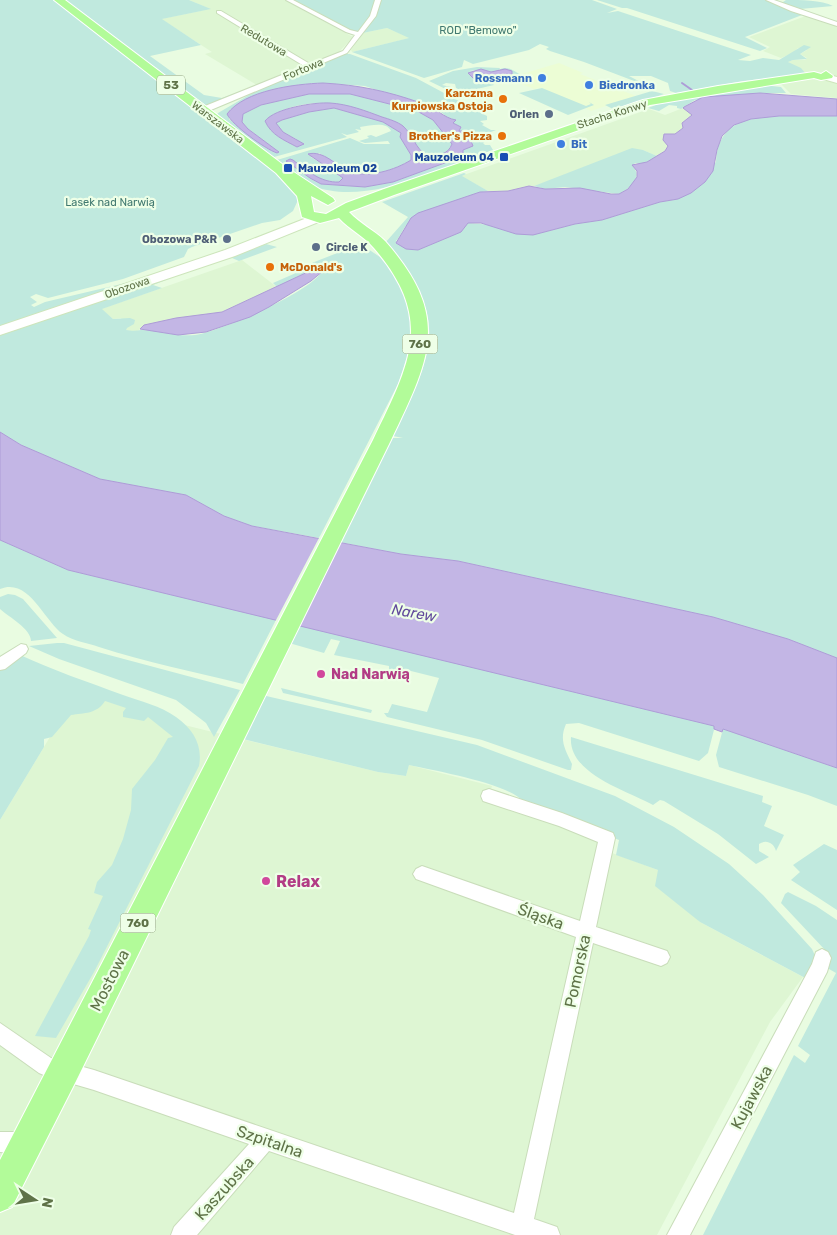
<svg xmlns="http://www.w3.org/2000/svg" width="837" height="1235" font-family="Rubik,sans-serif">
<rect width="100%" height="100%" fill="#e9fce1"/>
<path fill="#def6d3" d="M189,0H285L353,37L339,52L257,85L205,54L212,52L161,19L210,9Z
M811,14L833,22L837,20V98L791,94L781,84L811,78L788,62L793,60H805L807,58L800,54L807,50L798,48L793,53L781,58L763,51L770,47L749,37Z
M387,28L410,38L352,52L351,50L363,33Z
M683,108L692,113V115L682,124L683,128L675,134L667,149L657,156L643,150L534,186L508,191H488L461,176L649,109L665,115Z
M242,260L278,288L222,312L146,325L136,332L126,330L121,318L113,319L101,309Z
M77,692L180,724L378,772L406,776L409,765L492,786L489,795L607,838L604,850L658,870L700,922L803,977L770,1022L657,1235H0V820Z"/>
<path fill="#ecfdd5" d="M559,63L583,73L580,74L636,96L591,111L539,88L534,89L511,80L521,76L522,74Z"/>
<path fill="#c0e9de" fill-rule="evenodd" d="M0,0H55L275,172L298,196V200L293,211L280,220L262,223L192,247L188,249L184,257L123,279L48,298L36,294L30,297L37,302L31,305L34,307L45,302L134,281L0,327Z
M64,0H189L211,9L162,19L201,45L150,56L204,95L222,98L247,89H250L203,106Z
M294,0H376C372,11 368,28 355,32Z
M380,0H592L617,9L607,13L618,11L751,55L738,60L750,61L763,58L779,60L804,45L811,47L800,54L807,59L793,60L788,62L801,68L806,74L743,81L676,93L670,91L668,83L651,76H629L650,87L584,62L550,51L546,49L549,47L540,44L529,50L473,64L464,60L462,67L424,78L352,52L409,38L387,28L363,33L375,16Z
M597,0H767L802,15L745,37L767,48L760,51L627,8H622Z
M786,0C800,0 822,0 833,6L800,9L780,4Z
M343,54H350L416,78L487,116V120L480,121L484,124L482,125L491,130H496L483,135V137L486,141L483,143L485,145H490L493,150C442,168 367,207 313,186C303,181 287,167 277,160L350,138L364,144H390L388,141L365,143L359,141L369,138L367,136L371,135L376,137L391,131C386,121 371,126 360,127L361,130L355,129L359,132L347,135L341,133L347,137L274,157L217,115L218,113L254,92ZM323,83L365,86L441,112L449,119L454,120L455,121L453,123L461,127L459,131L470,137L472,146L463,150L461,157L393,182L365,187L321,184L315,181L288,163L293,160C306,170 321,183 339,182L343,177L311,157L319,153C353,175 373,182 411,160V155L400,137L401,133L383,122L334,108L309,112L282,120L276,123L283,132L296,139L297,147C284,140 271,135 265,121C300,94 344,102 382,118C388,121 401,124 406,129C414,138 416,149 427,156C437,156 447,155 452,144L433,120L417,111L350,94H309L261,105L243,114L242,122L248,129L279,152L266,148L229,119L230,110C255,90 292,84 323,83Z
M477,67L500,68L499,70C507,64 516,73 520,74L518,76L496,83V79L515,74H511L512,71C504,70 497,73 490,72C482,71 478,69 469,71L495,76L496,79L491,82L494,85L464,92L456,88L455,84L446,83L442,85L451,87L459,93L456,94L429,81L453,71Z
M763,85L781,87L786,93H760L695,100L681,109L677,108V106L669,105L659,111L648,108L661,103Z
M542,88L586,106L591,104L589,102L594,105L568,115L519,93Z
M652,91L664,94L620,109H613L605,105Z
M796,115L837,116V658L788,639L713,617L458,561L401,554L339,542L392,438H403L393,436C433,354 452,318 385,243L408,217L382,202L464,173L466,174L462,176L488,191C474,192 418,215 407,225C403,228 401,236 396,241L418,250L460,232L468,223L493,225L516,234L545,232L575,224L602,220L660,202L678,199L716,162C718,114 760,117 796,115Z
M632,148L643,150L657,156L644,164L635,163L633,166C643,179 630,188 619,194L565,187L545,189L534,186Z
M359,243L380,257L394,274L404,293L410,314V348L398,384L319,538L252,526L224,516L186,495L100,479L21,445L0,432V335L197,268L153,285L162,288L102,309L113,319L130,318L135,320L134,324L127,328L126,330C132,331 136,331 141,330C159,330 177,337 195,335C216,333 318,289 322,270C305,269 292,281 278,288L273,283L296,273L294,270L350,248L364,251Z
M266,244L277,247L239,261L232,258L208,264Z
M0,540L68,570L276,620L243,684C195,672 146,662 99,647C88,643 73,641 63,634C44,621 29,577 0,589Z
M8,594L15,595L23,599L57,638L31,641C31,629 9,617 0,609V597Z
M298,625L715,726L708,753L699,761L579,723L566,724C559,740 565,749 572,764L571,770H568L482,740L387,717L384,713H388L392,704L427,712L439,678L399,668L396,672L389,671V666L334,655L340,641L331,639L324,653L289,643Z
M57,643H64L240,690L214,737L206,723L176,700L59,659L29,646Z
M18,654C52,670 88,682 123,695C140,701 161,706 176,717C193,729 203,745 199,766L94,972L56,1038L35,1036L89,936L91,930L88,929L103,896L94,893L97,882L112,865L123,839L131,810L132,789L155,760L168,738L173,737L148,717L144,721L123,717V712L126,708L105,701C97,714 84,713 71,715L52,737L44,739V747L0,820V668Z
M281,688L372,710L371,713L283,693Z
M262,695L477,745L615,796L674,827L729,864L763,895L812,949L817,960L809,980L700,922L655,886L658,870L616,855L619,840L523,801C506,783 436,771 409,765L406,776L378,772L243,739Z
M723,729L837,768V806L808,795L719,767L716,755Z
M571,737L763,796L762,802L772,806L764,826L784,835L776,851C774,843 766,839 759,844V851L769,857L756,864L718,834L664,801L660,800L653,805C628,791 568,774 571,737Z
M824,844L837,850V910L791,880L800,872L793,865Z
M788,892L816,906L837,920V1235H703L794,1055L805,1063L810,1055L798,1046L836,973L829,969V959L826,951L781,903L785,894Z"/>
<path fill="#c3b6e5" stroke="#ad9cd7" d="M481,69L491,72L505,69L512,71V74L495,78L474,79L468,73Z
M323,83C359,85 387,91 421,103L422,105C438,108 443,118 456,120L453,123L461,127L459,131H467L473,146L463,150V153L466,155L461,157L393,182L365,187L321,184L310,178L286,161L290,159L293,160C306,170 321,183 339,182L343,178L308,154C324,150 336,166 350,172C369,178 395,170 411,160V155L400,137L401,133L383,122L334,108L309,112L282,120L276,123L283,132L304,144L297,147C284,140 271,135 265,121C275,108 315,102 330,103C348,104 366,111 382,117C389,119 398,122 403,126C413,135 415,148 427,156C437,156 448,155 452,144L433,120L417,111L350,94H309L261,105L243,114L242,122L248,129L279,152L277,153C265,149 232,125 227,114C245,90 295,84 323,83Z
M760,93L837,99V116H779L751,119L734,125L722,136L717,150L713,171L705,182L691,193L678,199L660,202L602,220L575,224L533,235L516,234L481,223H468L461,232L418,250L406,249L396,243L411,218L418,213L480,192L508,191L529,186L545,189L580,188L611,194H619L628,189L637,177V171L632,165L647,162L665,151L668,146L663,140L664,134H675L683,128L682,123L692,115L683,108L684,107L703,97Z
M312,270L323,271L311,281L269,307L250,317L206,332L178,335L140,329L144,325L176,318L222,312Z
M0,432L21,445L100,479L186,495L224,516L252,526L401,554L458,561L713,617L788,639L837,658V768L723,729L722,732L714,729V726L68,570L0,540Z"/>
<path fill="#e9fce1" d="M320,536L340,540L297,628L275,622Z"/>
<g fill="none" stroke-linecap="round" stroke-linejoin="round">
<path stroke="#ad9cd7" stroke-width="2" d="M682,83L692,90"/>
<g stroke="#c9ddba" stroke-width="2">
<path id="street" d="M286,0H293L350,30L358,32L370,16L375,0H381L376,16L347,53L206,112H200V108L304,66L217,13V11H221L310,64L343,51L355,35L346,32Z
M766,0H774L837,22V26L791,11Z
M21,644L26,645L28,649L26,653L5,669L0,670V657Z
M489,789L562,813L613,833L615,838L596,927L667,951L670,957L667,963L661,966L593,943L534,1219L557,1227L560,1235H515L269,1151L197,1235H171L174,1227L249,1144L94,1090L46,1076L39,1073L0,1045V1023L51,1058L94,1070L514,1213L576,937L416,879L413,874L416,869L422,866L580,921L598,842L559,826L483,801L481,796L483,791Z
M822,949L828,952L831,958L827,972L690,1235H667L812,964L816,952Z
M0,1132H20L34,1137L37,1144L34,1151L27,1154L0,1152Z"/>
</g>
<g stroke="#cde5bb" stroke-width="2">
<path id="secondary" d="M826,74L837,77V83L823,79V75Z
M317,214L323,218L321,221L235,256L0,335V326L225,250Z"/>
</g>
<g stroke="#fff" stroke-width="2">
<path id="primary" d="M54,0H65L286,167L333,198L335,201L328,205L311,196L314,212L326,214L346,203L384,189L643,100L718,86L814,72L821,74L826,71L833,76L832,78L821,80L814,78L650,105L394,195L349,212C360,224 374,230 385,241C452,317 430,358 391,440L76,1081L12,1207L0,1212V1160L373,440C409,365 436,320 374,248C364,236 350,230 339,218L320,223L302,217L297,196L276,173Z"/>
</g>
<use href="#street" fill="#fff" fill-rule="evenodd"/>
<use href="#secondary" fill="#fff" fill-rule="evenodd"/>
<use href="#primary" fill="#b2fb99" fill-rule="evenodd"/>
</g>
<g fill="#3f7fe0" stroke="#eeffe7" stroke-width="2">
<circle cx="542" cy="78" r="5"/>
<circle cx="589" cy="85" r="5"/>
<circle cx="561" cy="144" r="5"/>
</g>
<g fill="#e8710a" stroke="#eeffe7" stroke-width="2">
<circle cx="503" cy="99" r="5"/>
<circle cx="502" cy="136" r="5"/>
<circle cx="270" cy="267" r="5"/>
</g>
<g fill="#5c6f8a" stroke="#eeffe7" stroke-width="2">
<circle cx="549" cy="114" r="5"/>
<circle cx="227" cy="239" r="5"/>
<circle cx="316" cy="247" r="5"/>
</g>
<g fill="#1a4fb4" stroke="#eeffe7" stroke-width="2">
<rect x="499" y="152" width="10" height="10" rx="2.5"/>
<rect x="283" y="163" width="10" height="10" rx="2.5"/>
</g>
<g fill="#d1479c" stroke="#eeffe7" stroke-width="2">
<circle cx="321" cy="674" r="5"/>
<circle cx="266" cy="881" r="5"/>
</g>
<g text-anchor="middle" stroke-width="4.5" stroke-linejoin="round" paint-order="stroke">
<g font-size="11" fill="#417970" stroke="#eeffe7">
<text x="478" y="34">ROD "Bemowo"</text>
<text x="110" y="206">Lasek nad Narwią</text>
</g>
<g font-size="11" fill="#5f7348" stroke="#eeffe7">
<text transform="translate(264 40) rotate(31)" y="4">Redutowa</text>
<text transform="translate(303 69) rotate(-22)" y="4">Fortowa</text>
<text transform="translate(612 114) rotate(-18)" y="4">Stacha Konwy</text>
<text transform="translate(218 122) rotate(37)" y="4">Warszawska</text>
<text transform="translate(127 287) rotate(-19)" y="4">Obozowa</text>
</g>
<g font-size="11" font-weight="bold" fill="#366cbe" stroke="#eeffe7" text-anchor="start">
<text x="532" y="82" text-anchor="end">Rossmann</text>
<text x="599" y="89">Biedronka</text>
<text x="571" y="148">Bit</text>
</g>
<g font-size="11" font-weight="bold" fill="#c56008" stroke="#eeffe7" text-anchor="end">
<text x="493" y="97">Karczma<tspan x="493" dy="13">Kurpiowska Ostoja</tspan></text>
<text x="492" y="140">Brother's Pizza</text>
<text x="280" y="271" text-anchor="start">McDonald's</text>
</g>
<g font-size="11" font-weight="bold" fill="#4e5e75" stroke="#eeffe7" text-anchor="end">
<text x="539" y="118">Orlen</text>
<text x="217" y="243">Obozowa P&amp;R</text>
<text x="326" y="251" text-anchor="start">Circle K</text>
</g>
<g font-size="11" font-weight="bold" fill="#164399" stroke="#eeffe7" text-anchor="end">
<text x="494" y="161">Mauzoleum 04</text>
<text x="298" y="172" text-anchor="start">Mauzoleum 02</text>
</g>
<g fill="#eeffe7" stroke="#8a9d78" stroke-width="1">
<rect x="157" y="75.5" width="28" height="19" rx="4"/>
<rect x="402.5" y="334.5" width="35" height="19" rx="4"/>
<rect x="120.5" y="913.5" width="35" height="19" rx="4"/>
</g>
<g font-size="12" font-weight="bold" fill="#5f7348">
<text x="171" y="89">53</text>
<text x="420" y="348">760</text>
<text x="138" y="927">760</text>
</g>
<g font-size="14" font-weight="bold" fill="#b23c85" stroke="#eeffe7" text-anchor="start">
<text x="331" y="679">Nad Narwią</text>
</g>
<g font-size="15" font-style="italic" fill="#624b9c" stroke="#eeffe7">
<text transform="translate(414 613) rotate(10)" y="5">Narew</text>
</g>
<g font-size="16" font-weight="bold" fill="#b23c85" stroke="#eeffe7" text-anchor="start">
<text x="276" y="887">Relax</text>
</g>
<g font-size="16" fill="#5f7348" stroke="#eeffe7">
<text transform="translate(541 916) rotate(20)" y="6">Śląska</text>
<text transform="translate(577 971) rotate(-78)" y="6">Pomorska</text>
<text transform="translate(109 980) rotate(-63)" y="6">Mostowa</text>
<text transform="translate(751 1097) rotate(-62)" y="6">Kujawska</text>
<text transform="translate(270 1141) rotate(19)" y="6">Szpitalna</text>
<text transform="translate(224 1188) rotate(-48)" y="6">Kaszubska</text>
</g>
</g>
<g transform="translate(35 1200) rotate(102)" stroke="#eeffe7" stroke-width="4" paint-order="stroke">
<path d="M0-4L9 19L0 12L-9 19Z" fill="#5f7348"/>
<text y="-8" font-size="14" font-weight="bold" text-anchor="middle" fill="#5f7348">N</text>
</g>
</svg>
